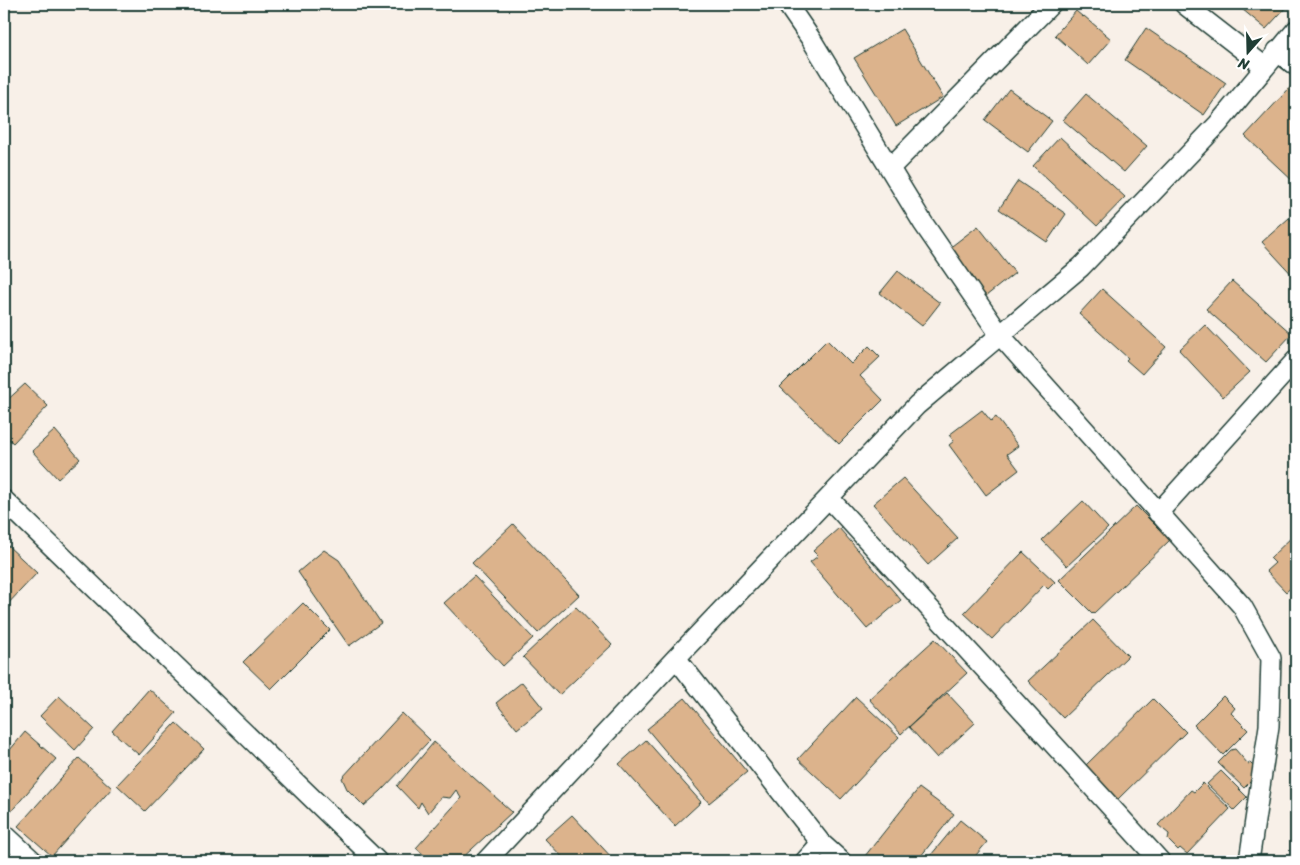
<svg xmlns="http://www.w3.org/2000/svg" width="1300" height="865" font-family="Sriracha,sans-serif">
<rect width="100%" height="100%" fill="#f8f0e8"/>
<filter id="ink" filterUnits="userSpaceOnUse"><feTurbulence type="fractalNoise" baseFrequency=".02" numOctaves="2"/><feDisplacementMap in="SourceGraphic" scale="10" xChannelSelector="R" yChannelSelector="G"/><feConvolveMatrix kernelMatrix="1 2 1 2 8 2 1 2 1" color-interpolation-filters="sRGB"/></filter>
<g filter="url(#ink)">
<path fill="#dcb38c" stroke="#1f3d34" d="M1236,4H1289L1266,29Z
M1076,11L1083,17L1084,16L1111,39L1088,65L1055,35Z
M1146,28L1226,83L1204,115L1125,60Z
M902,29L943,97L896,126L854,58Z
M1296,81V184L1245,136Z
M1009,89L1052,121L1028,152L985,120Z
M1086,94L1147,146L1124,172L1063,120Z
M1060,137L1125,197L1097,226L1033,166Z
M1018,181L1066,214L1047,242L999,209Z
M1289,218L1296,226V279L1262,242Z
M978,226L1015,273L986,296L948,249Z
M898,271L940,303L922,326L880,293Z
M1232,281L1292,334L1266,362L1206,309Z
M1102,289L1166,347L1142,374L1126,360L1128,358L1079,314Z
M1205,325L1250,372L1223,397L1179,350Z
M827,340L851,364L869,346L880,357L860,376L883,400L839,444L780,387Z
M25,384L48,406L13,443L4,435V403Z
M982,410L991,421L996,417L1018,446L1007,454L1019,470L986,495L949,445L954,441L949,435Z
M55,430L80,459L58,479L32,451Z
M903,478L958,538L928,565L873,504Z
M1083,501L1108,528L1067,566L1042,540Z
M1136,506L1170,540L1093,614L1059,580Z
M513,524L579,595L538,633L472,563Z
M839,528L901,600L867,629L810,562L818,556L813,551Z
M1296,533V586L1295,584L1286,592L1266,571L1275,563L1270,558Z
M7,545L37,573L4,608V549Z
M324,550L339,560L381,623L349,646L298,572Z
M1023,552L1055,582L1048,589L1044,585L992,639L964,613Z
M474,576L533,638L503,666L444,603Z
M303,603L330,630L271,689L243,662Z
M576,607L612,645L559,695L523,657Z
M1093,620L1128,656L1063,718L1028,681Z
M935,639L967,673L901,734L869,699Z
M522,682L543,708L517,729L496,703Z
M149,689L176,713L139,755L112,731Z
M947,693L975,723L937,758L909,727Z
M59,696L94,729L75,750L40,716Z
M1223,696L1235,708L1231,713L1248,730L1223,755L1194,725Z
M856,697L899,737L841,799L798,759Z
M685,698L747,772L709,803L647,729Z
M1153,699L1186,732L1117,800L1084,767Z
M402,713L430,740L381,791L364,806L347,789L342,778Z
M176,723L204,749L145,811L117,785Z
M25,732L56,759L9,814L4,809V757Z
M646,740L701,802L675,826L619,764Z
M434,742L512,812L459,861H431L416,848L461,798L456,790L450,798L441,797L428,813L421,802L418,808L397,786Z
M1235,749L1248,764L1250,763L1257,770L1255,777L1244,788L1218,763L1231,750Z
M79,758L112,788L52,856L18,826Z
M1221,771L1247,797L1234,810L1207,784Z
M1203,783L1230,809L1187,854L1180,848L1178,850L1168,840L1169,834L1158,825L1191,790L1194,792Z
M1296,787V805L1291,800L1293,796L1291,792Z
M919,788L954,814L917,861H861Z
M572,815L615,861H566L545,839Z
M960,820L987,842L971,861H926Z"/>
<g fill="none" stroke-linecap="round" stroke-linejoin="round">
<g stroke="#1f3d34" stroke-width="22">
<path id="street" d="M787,4L811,39L923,223L1000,335L1242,606L1271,658L1269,726L1249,861
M1184,4L1265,67
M1277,51L1296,66
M890,168L1051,4
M829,498L1160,861
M4,500L377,861
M1158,513L1296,360
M676,658L821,843L841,861
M4,834L33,861
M486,861L676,658L917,405L1081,267L1218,124L1296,30
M805,861L821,843"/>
</g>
<use href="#street" stroke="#fff" stroke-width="19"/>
</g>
</g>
<rect width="1300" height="865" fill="none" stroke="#fff" stroke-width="20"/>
<rect x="10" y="10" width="1280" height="845" fill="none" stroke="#1f3d34" stroke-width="2" filter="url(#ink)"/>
<g transform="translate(1248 52) rotate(200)" stroke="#ffffff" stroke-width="4" paint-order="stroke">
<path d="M0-4L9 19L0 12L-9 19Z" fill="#1f3d34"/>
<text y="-8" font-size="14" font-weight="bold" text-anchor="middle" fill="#1f3d34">N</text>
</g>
</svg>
